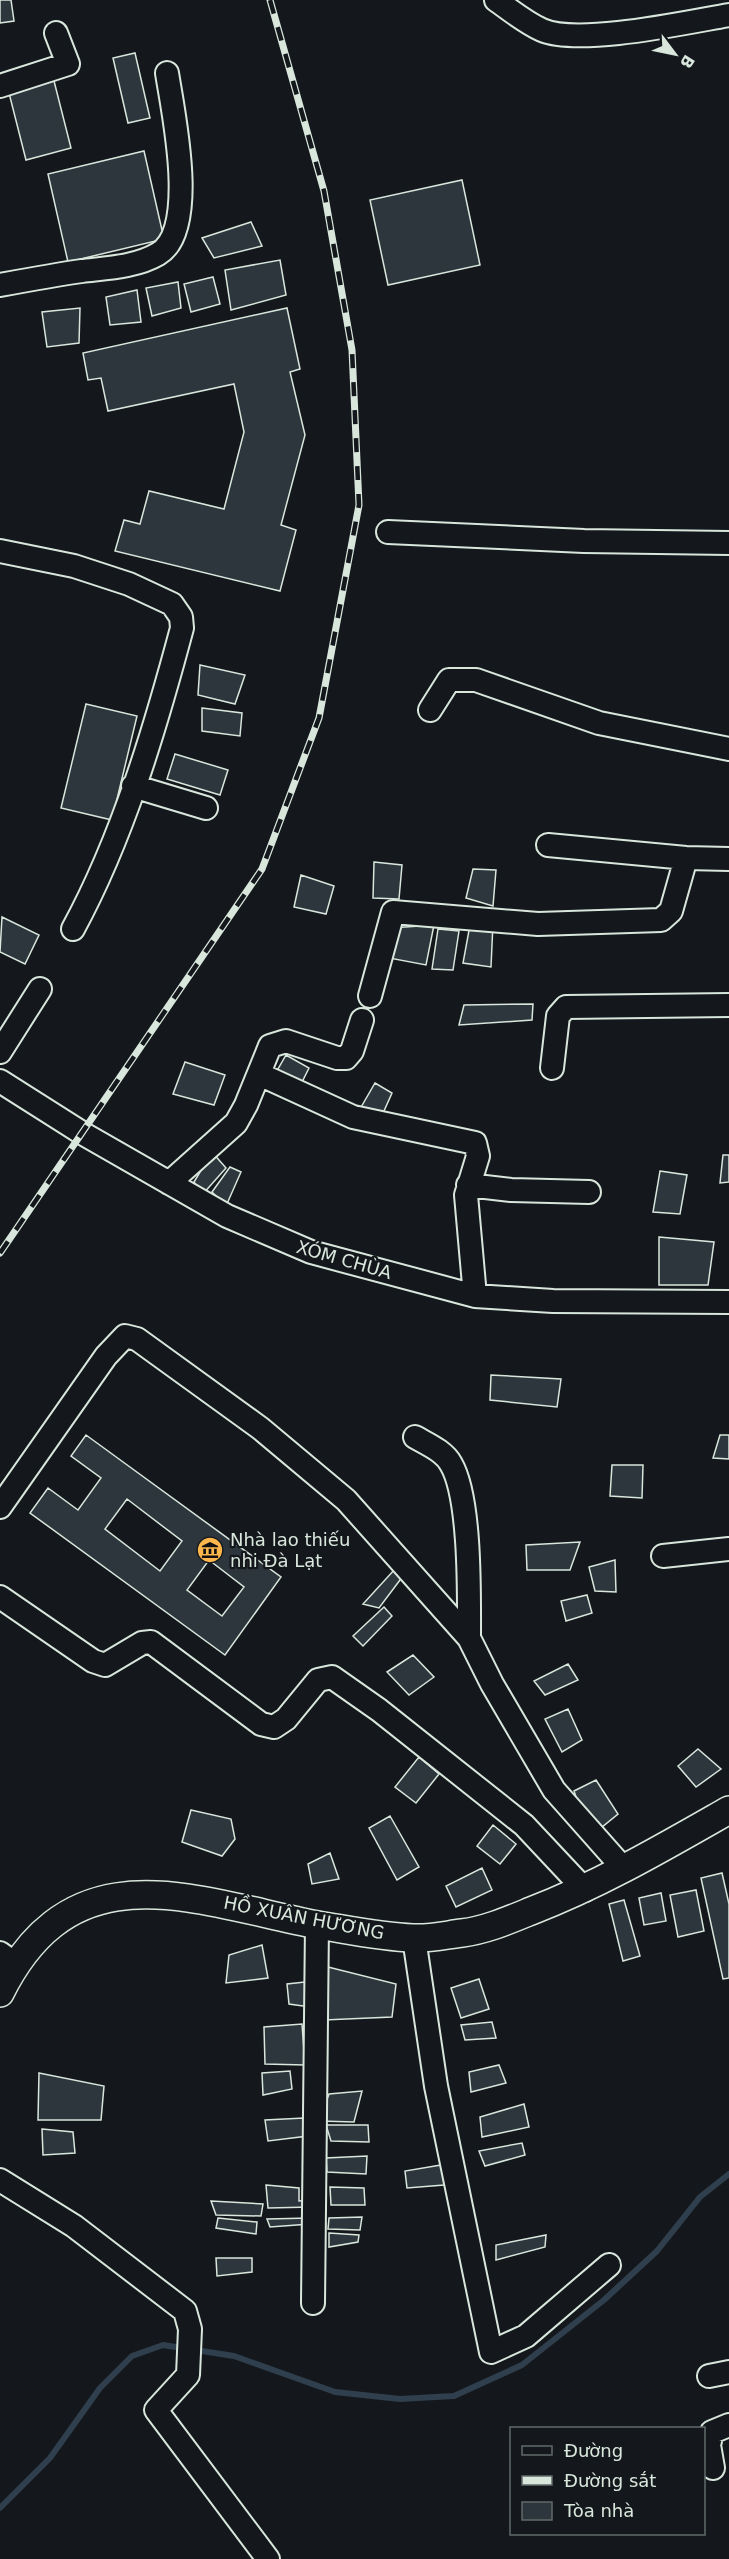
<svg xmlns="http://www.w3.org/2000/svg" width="729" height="2559" font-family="'DejaVu Sans',sans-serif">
<rect width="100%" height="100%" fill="#14181c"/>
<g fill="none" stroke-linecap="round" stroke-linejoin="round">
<path stroke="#2f3f4d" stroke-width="6" d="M0,2508L50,2458L100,2388L132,2356L163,2345L234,2356L335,2392L400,2399L454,2396L522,2365L604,2300L657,2251L700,2197L729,2174"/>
</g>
<path fill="#2c363c" stroke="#d8e6dc" stroke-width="1.5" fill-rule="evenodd" d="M0,0H11L14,21L0,23Z
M135,53L150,118L128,123L113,58Z
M53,77L71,148L26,160L8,89Z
M144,151L164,239L68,262L48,174Z
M462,180L480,265L388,285L370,200Z
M251,222L262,246L214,258L202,238Z
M280,260L286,295L231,310L225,270Z
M213,277L220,304L191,312L184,284Z
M178,282L181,308L152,316L146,288Z
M137,290L141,322L110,325L106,297Z
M80,308L79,343L47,347L42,312Z
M287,308L300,369L290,372L305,435L281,525L296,530L280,591L115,551L124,520L140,524L149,491L224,509L244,432L234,384L108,411L101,378L88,380L83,353Z
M200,665L245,675L235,704L198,695Z
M86,704L137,716L112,820L61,808Z
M202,708L242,713L240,736L202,731Z
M175,754L228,770L220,795L167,779Z
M374,862L402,865L399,899L373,898Z
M473,869L496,870L493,906L466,898Z
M301,875L334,886L326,914L294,907Z
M2,917L39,935L25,964L0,952Z
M493,923L491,967L463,963L470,925Z
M434,925L426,965L389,958L391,928Z
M438,929L459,931L453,970L432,969Z
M533,1004L532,1020L459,1025L464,1005Z
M286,1055L309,1068L299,1088L274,1076Z
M185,1062L225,1075L214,1105L173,1094Z
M375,1083L392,1093L379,1122L360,1109Z
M212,1152L226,1168L202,1195L194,1182Z
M723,1155H729V1182L720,1183Z
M230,1167L241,1172L226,1206L212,1192Z
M660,1171L687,1175L680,1214L653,1212Z
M659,1237L714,1242L708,1285H659Z
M491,1375L561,1379L557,1407L490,1400Z
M86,1435L281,1577L225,1655L30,1513L48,1488L78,1510L101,1478L71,1456ZM127,1499L182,1541L160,1571L105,1529ZM209,1560L244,1587L222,1616L187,1590Z
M720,1435H729V1459L713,1458Z
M612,1465H643L642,1498L610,1496Z
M580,1542L570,1570H527L526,1545Z
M615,1560L616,1592L595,1591L589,1567Z
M395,1569L403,1576L379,1608L363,1604Z
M587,1595L592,1613L566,1621L561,1601Z
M384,1607L392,1616L363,1646L353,1636Z
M413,1655L434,1677L409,1695L387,1672Z
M568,1664L578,1680L545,1695L534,1681Z
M568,1709L582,1740L562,1752L545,1719Z
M698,1749L721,1769L696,1787L678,1766Z
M419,1757L439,1774L416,1803L395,1787Z
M596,1780L618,1814L602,1827L582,1815L574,1791Z
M191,1810L231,1819L235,1839L222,1856L182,1842Z
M390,1816L419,1867L397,1880L369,1828Z
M493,1825L516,1844L500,1864L477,1846Z
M330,1853L339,1879L312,1884L308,1864Z
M482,1868L492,1890L456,1907L446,1886Z
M722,1873L729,1904V1978L723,1979L701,1878Z
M696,1890L704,1931L678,1937L670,1895Z
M661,1893L666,1921L644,1925L639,1898Z
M624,1900L640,1956L623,1961L609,1904Z
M262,1945L268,1978L226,1983L229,1955Z
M328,1967L396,1984L392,2017L324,2020Z
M479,1979L489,2009L461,2018L451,1988Z
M314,1981L310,2007L289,2004L287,1984Z
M492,2022L496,2038L465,2040L461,2025Z
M302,2024L305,2065L265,2064L264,2027Z
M499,2065L506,2083L471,2092L469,2072Z
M290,2071L292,2089L263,2095L262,2073Z
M39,2073L104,2086L101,2120H38Z
M362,2091L354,2122L319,2121L329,2094Z
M524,2104L529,2127L482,2137L480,2117Z
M304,2118L308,2136L268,2141L265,2120Z
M326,2125H368L369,2142L331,2141Z
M42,2129L73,2132L75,2153L43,2155Z
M522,2143L525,2155L485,2166L479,2151Z
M367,2156L366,2174L327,2172L326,2158Z
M447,2164L444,2185L407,2188L405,2171Z
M266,2185L299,2188V2201L312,2200L311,2207L268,2208Z
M330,2187L364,2188L365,2205H331Z
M211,2201L263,2204L261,2216L216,2215Z
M362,2217L360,2230L328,2229L329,2218Z
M218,2218L257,2222L256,2234L216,2228Z
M310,2218V2224L270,2227L267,2219Z
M329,2233L359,2235L358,2242L329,2247Z
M546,2235L545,2247L496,2260V2245Z
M216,2258H252V2272L217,2276Z"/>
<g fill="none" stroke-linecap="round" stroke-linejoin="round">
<g stroke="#d8e6dc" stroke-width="26">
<path id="minor" d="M496,0C510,10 526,23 542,30C579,46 688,22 729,15
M0,86L68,64L56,33
M0,285C27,280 54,275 82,271C106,268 136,267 158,254C199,230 173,112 167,73
M388,532L584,541L729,543
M0,551L74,566L129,584L172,604L181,617L182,628C155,729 123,837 73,929
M430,710L449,680H476L599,723L729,749
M133,786L206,808
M548,845L686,858L729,859
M370,996L393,912L538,924L661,920L671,911L686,858
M0,1052L40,989
M552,1068L558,1016L566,1007L729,1005
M259,1074L353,1117L475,1143L478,1156L466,1195L475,1296
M0,1081L82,1133L227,1216L311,1252L475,1296L553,1301L729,1302
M169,1183L236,1123L246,1105L270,1046L286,1041L337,1058H346L352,1051L362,1020
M468,1185L511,1190L589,1192
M415,1437C427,1444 444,1451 451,1464C471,1498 469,1597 469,1638
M0,1507L106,1356L125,1336L137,1339L260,1428L346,1500L469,1638L492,1684L554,1790L624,1869
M663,1556L729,1549
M0,1597L93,1661L105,1665L142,1643L151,1642L261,1724L274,1727L286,1719L318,1680L332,1677L379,1710L524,1825L585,1890
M414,1938L436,2086L491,2352L526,2336L609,2265
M0,1953L15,1964
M0,2180L74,2226L185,2311L190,2329L188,2375L156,2410L268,2559
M313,2303L317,1924
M709,2376L729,2372
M713,2468L709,2445L712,2432L729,2425"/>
</g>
<g stroke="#d8e6dc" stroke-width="30">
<path id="major" d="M0,1993C73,1846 194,1901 318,1925C349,1930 382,1937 413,1938C429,1939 446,1935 462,1933C486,1930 509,1920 531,1911C601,1884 664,1847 729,1810"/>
</g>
<use href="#minor" stroke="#14181c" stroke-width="22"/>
<use href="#major" stroke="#14181c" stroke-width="27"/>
<g stroke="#d8e6dc" stroke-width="7">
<path id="rail" d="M0,1253L262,869L319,718L359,505L352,350L324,191L270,0"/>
</g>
<use href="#rail" stroke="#14181c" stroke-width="4.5" stroke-dasharray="14" stroke-linecap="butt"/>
</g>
<defs>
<g id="museum-disc" transform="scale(1.35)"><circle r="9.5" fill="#ffb74d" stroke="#14181c"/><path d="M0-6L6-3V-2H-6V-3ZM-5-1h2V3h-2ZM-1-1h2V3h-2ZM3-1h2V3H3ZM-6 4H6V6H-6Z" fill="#111"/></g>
</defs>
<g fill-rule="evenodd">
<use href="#museum-disc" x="210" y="1550"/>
</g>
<g text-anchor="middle" stroke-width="4.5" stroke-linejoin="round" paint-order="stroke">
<g font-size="18" fill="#d8e6dc" stroke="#14181c">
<text transform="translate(344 1260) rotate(16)" y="6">XÓM CHÙA</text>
<text transform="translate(304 1918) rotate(11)" y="6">HỒ XUÂN HƯƠNG</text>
</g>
<g font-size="18" fill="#d8e6dc" stroke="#14181c" text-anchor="start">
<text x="230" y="1546">Nhà lao thiếu<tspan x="230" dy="21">nhi Đà Lạt</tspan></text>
</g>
</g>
<rect x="510" y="2427" width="195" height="108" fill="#14181c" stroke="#626a69" stroke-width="1.5"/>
<rect x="522" y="2446" width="30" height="9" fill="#14181c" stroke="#626a69" stroke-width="1.5"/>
<text x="564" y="2457" font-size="18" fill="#d8e6dc">Đường</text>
<rect x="522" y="2476" width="30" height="9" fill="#d8e6dc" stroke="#626a69" stroke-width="1.5"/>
<text x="564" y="2487" font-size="18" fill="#d8e6dc">Đường sắt</text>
<rect x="522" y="2502" width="30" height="18" fill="#2c363c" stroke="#626a69" stroke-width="1.5"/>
<text x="564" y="2517" font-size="18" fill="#d8e6dc">Tòa nhà</text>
<g transform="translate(675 54) rotate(122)" stroke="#14181c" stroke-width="4.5" paint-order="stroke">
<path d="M0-4.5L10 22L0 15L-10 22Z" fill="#d8e6dc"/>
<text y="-9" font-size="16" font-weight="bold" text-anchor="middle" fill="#d8e6dc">B</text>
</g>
</svg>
